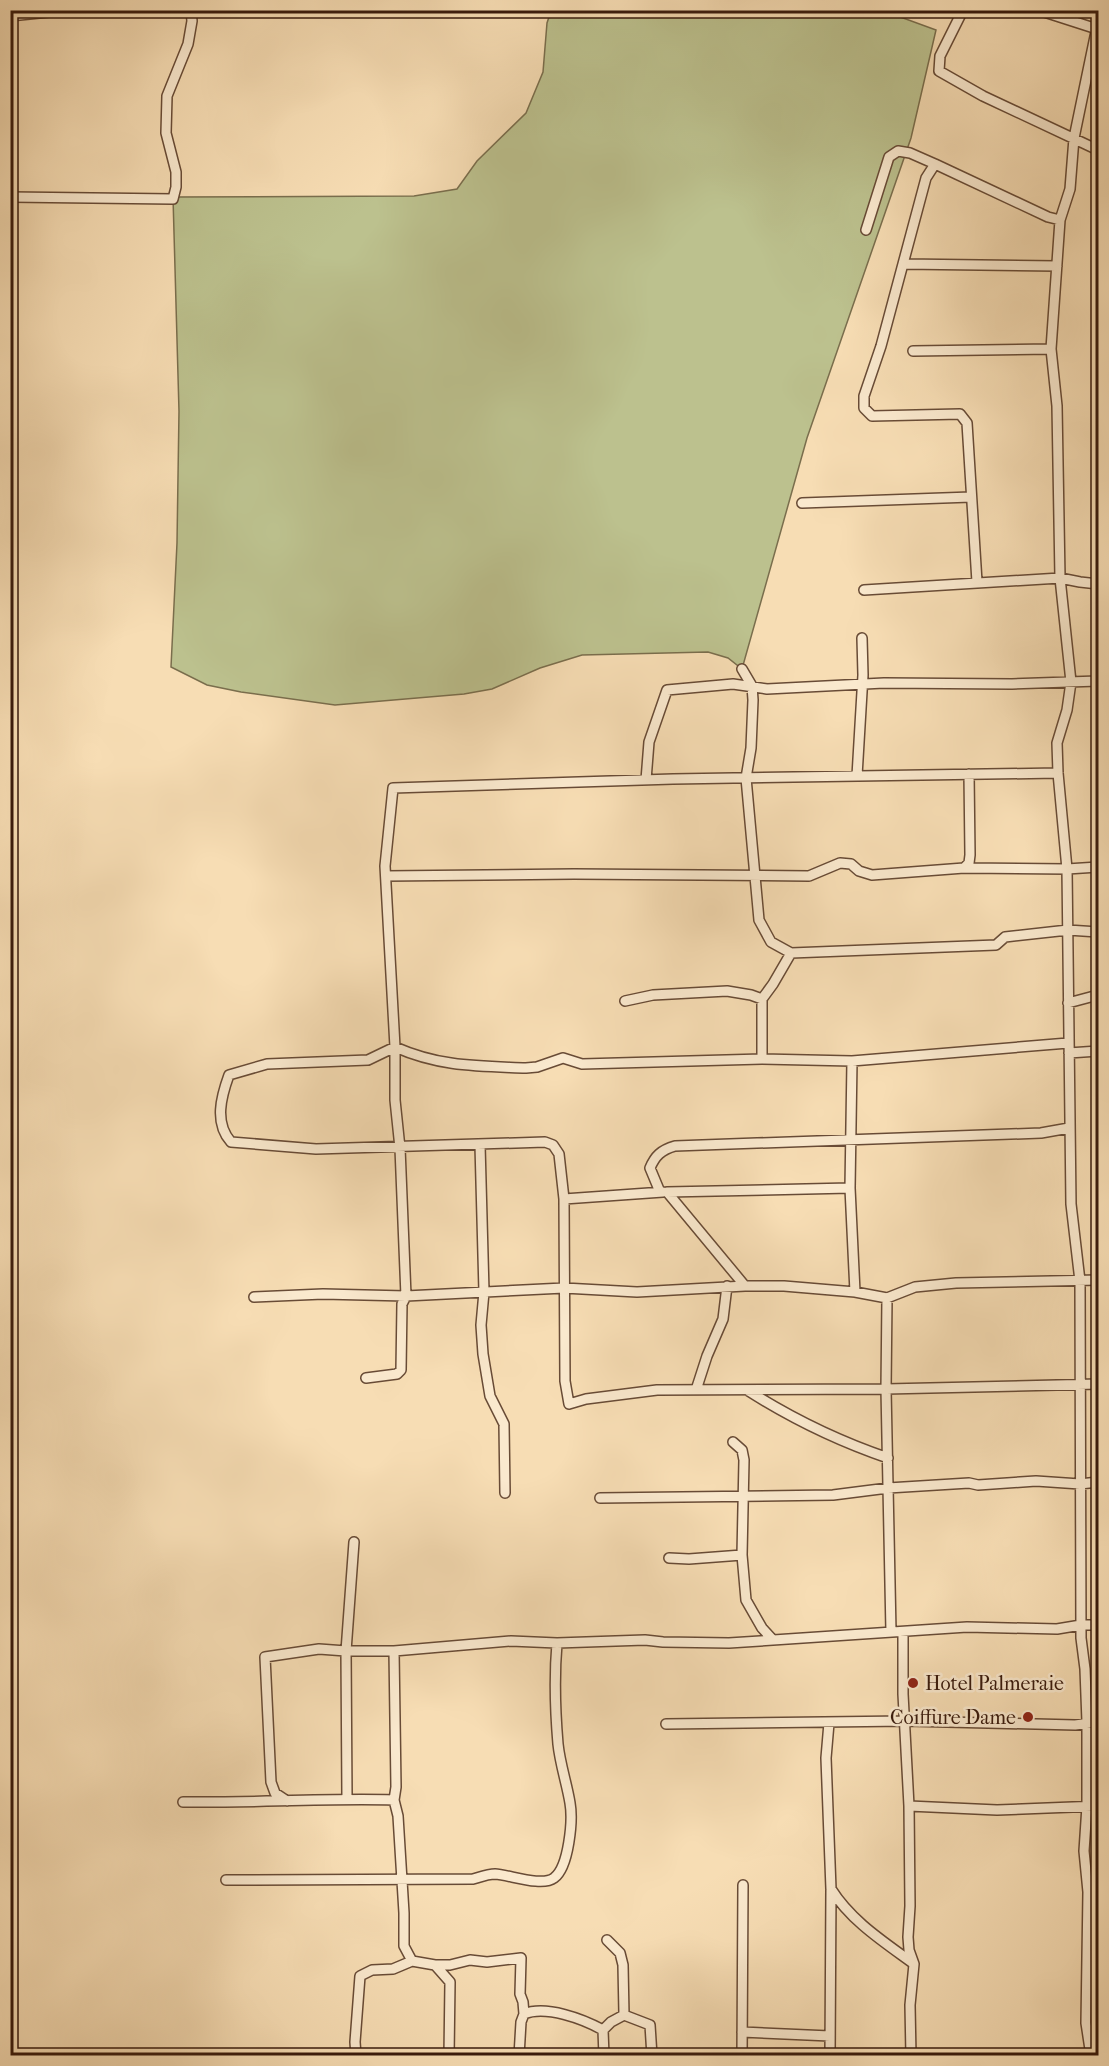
<svg xmlns="http://www.w3.org/2000/svg" width="1109" height="2066" font-family="'IM FELL French Canon',serif">
<rect width="100%" height="100%" fill="#f7ddb4"/>
<filter id="stains"><feTurbulence type="fractalNoise" baseFrequency=".00333" numOctaves="4"/><feColorMatrix values="0 0 0 0 .2 0 0 0 0 .09 0 0 0 0 .02 0 0 0 .5 -.17"/></filter>
<radialGradient id="worn" r=".72"><stop offset=".6" stop-color="#630" stop-opacity="0"/><stop offset="1" stop-color="#630" stop-opacity=".3"/></radialGradient>
<path fill="#bcc18e" stroke="#7a6e4d" stroke-width="1.5" d="M551,11H884L936,30L911,138L807,438L742,669L728,658L708,652L582,655L540,668L492,689L464,694L335,705L241,692L207,685L171,667L177,543L179,411L173,197L414,196L457,189L477,161L526,113L543,72L547,23Z"/>
<g fill="none" stroke-linecap="round" stroke-linejoin="round">
<g stroke="#684b36" stroke-width="12">
<path id="minor" d="M963,10L940,56L939,71L983,96L1098,150
M1038,10L1097,29
M10,16L69,10
M935,164L926,178L881,346L864,396V408L872,416L960,414L967,423L977,582
M10,197L173,199L176,187V172L166,133L167,96L188,44L192,21L191,10
M866,230L889,157L898,151L910,153L935,164L1048,217L1060,220
M904,264L1057,266
M913,351L1051,349
M802,503L971,497
M864,590L1060,578L1080,582L1098,584
M742,669L752,686L753,700L751,748L746,778L759,920L771,942L791,953L773,984L762,999V1059
M857,776L863,675L862,638
M646,780L649,742L667,690L733,684L767,689L884,683L1012,684L1098,681
M964,868L969,863L970,855L969,774
M386,876L574,874L809,876L840,863L851,864L859,871L872,875L964,868L1067,869L1098,867
M791,953L996,945L1005,937L1068,930L1098,932
M625,1001L653,995L727,991L751,995L762,999
M1068,1003L1098,995
M1068,1043L852,1061L762,1059L582,1064L563,1058L537,1067L526,1068C478,1066 440,1067 395,1047L368,1060L267,1064L229,1075C221,1097 214,1123 231,1142L316,1149L545,1142L553,1145L559,1154L564,1199L565,1381L569,1404L586,1399L657,1390L886,1389L1098,1384
M1069,1053L1098,1051
M852,1061L850,1188L855,1292L887,1298L915,1287L956,1283L1098,1280
M480,1145L484,1292L481,1325L483,1354L490,1396L504,1424L505,1493
M660,1192L650,1168C655,1156 661,1150 675,1146L1041,1133L1069,1128
M564,1199L663,1192
M745,1286L667,1192L850,1188
M254,1297L323,1294L406,1296L564,1288L637,1292L745,1286H784L855,1292
M887,1298L886,1389L891,1632
M366,1378L397,1374L401,1370L402,1304L406,1296L400,1148L395,1100V1047L385,866L393,788L673,779L1058,773
M696,1390L707,1356L723,1319L727,1286
M747,1390C791,1418 838,1441 888,1458
M733,1442L742,1450L744,1460L742,1555L746,1600L762,1628L773,1640
M600,1498L833,1495L888,1488L969,1483L978,1485L1036,1481L1080,1484L1098,1482
M669,1558L689,1559L742,1555
M903,1632V1694L909,1806L910,1906L908,1937L909,1950L914,1964L910,2005L911,2056
M394,1651L396,1787L394,1800L398,1816L404,1913V1946L412,1961
M829,1723L826,1758L831,1889C851,1921 884,1942 914,1964
M666,1724L906,1721L1075,1725L1098,1722
M347,1798L346,1651L354,1542
M287,1801L275,1793L271,1782L265,1657L319,1649L346,1651H394L511,1641L557,1643L645,1640L663,1642L729,1643L967,1627L1057,1629L1081,1625H1098
M183,1802C253,1803 323,1798 394,1800
M909,1806L997,1810L1098,1806
M226,1880L473,1879C480,1877 488,1874 495,1874C510,1875 542,1887 554,1878C569,1867 573,1820 570,1803C567,1784 560,1764 558,1744C555,1709 554,1678 557,1643
M607,1940L620,1953L623,1965L624,2015
M435,1965H450L470,1960L487,1962L521,1958L520,1994L523,2002L524,2014
M742,2032L830,2036
M356,2056L355,2042L360,1976L372,1970L393,1969L412,1961L435,1965L450,1982L449,2056
M519,2056L521,2022L524,2014C546,2005 583,2019 603,2030
M604,2056L603,2030L611,2022L624,2015L650,2025L652,2056
M742,2056L743,1885
M830,2056L831,1890
M1091,2056L1086,2023L1088,1892L1084,1851L1087,1806V1722L1085,1669L1081,1638L1080,1281L1071,1204L1067,869L1058,773L1057,743L1067,710L1071,682L1060,578L1057,406L1051,349L1060,220L1070,189L1074,138L1098,22"/>
</g>
<use href="#minor" stroke="#fae9ce" stroke-width="9"/>
</g>
<g fill="#8f2418" stroke="#fae9ce" stroke-width="2">
<circle cx="913" cy="1683" r="6"/>
<circle cx="1028" cy="1717" r="6"/>
</g>
<g text-anchor="middle" stroke-width="5" stroke-linejoin="round" paint-order="stroke">
<g font-size="20" fill="#391a0c" stroke="#fae9ce" text-anchor="start">
<text x="925" y="1690">Hotel Palmeraie</text>
<text x="1016" y="1724" text-anchor="end">Coiffure Dame</text>
</g>
</g>
<rect width="1109" height="2066" fill="none" stroke="#f7ddb4" stroke-width="36"/>
<rect x="12" y="12" width="1085" height="2042" fill="none" stroke="#391a0c" stroke-width="3"/>
<rect x="18" y="18" width="1073" height="2030" fill="none" stroke="#391a0c" stroke-width="1.5"/>
<rect width="100%" height="100%" filter="url(#stains)"/>
<rect width="100%" height="100%" fill="url(#worn)"/>
</svg>
